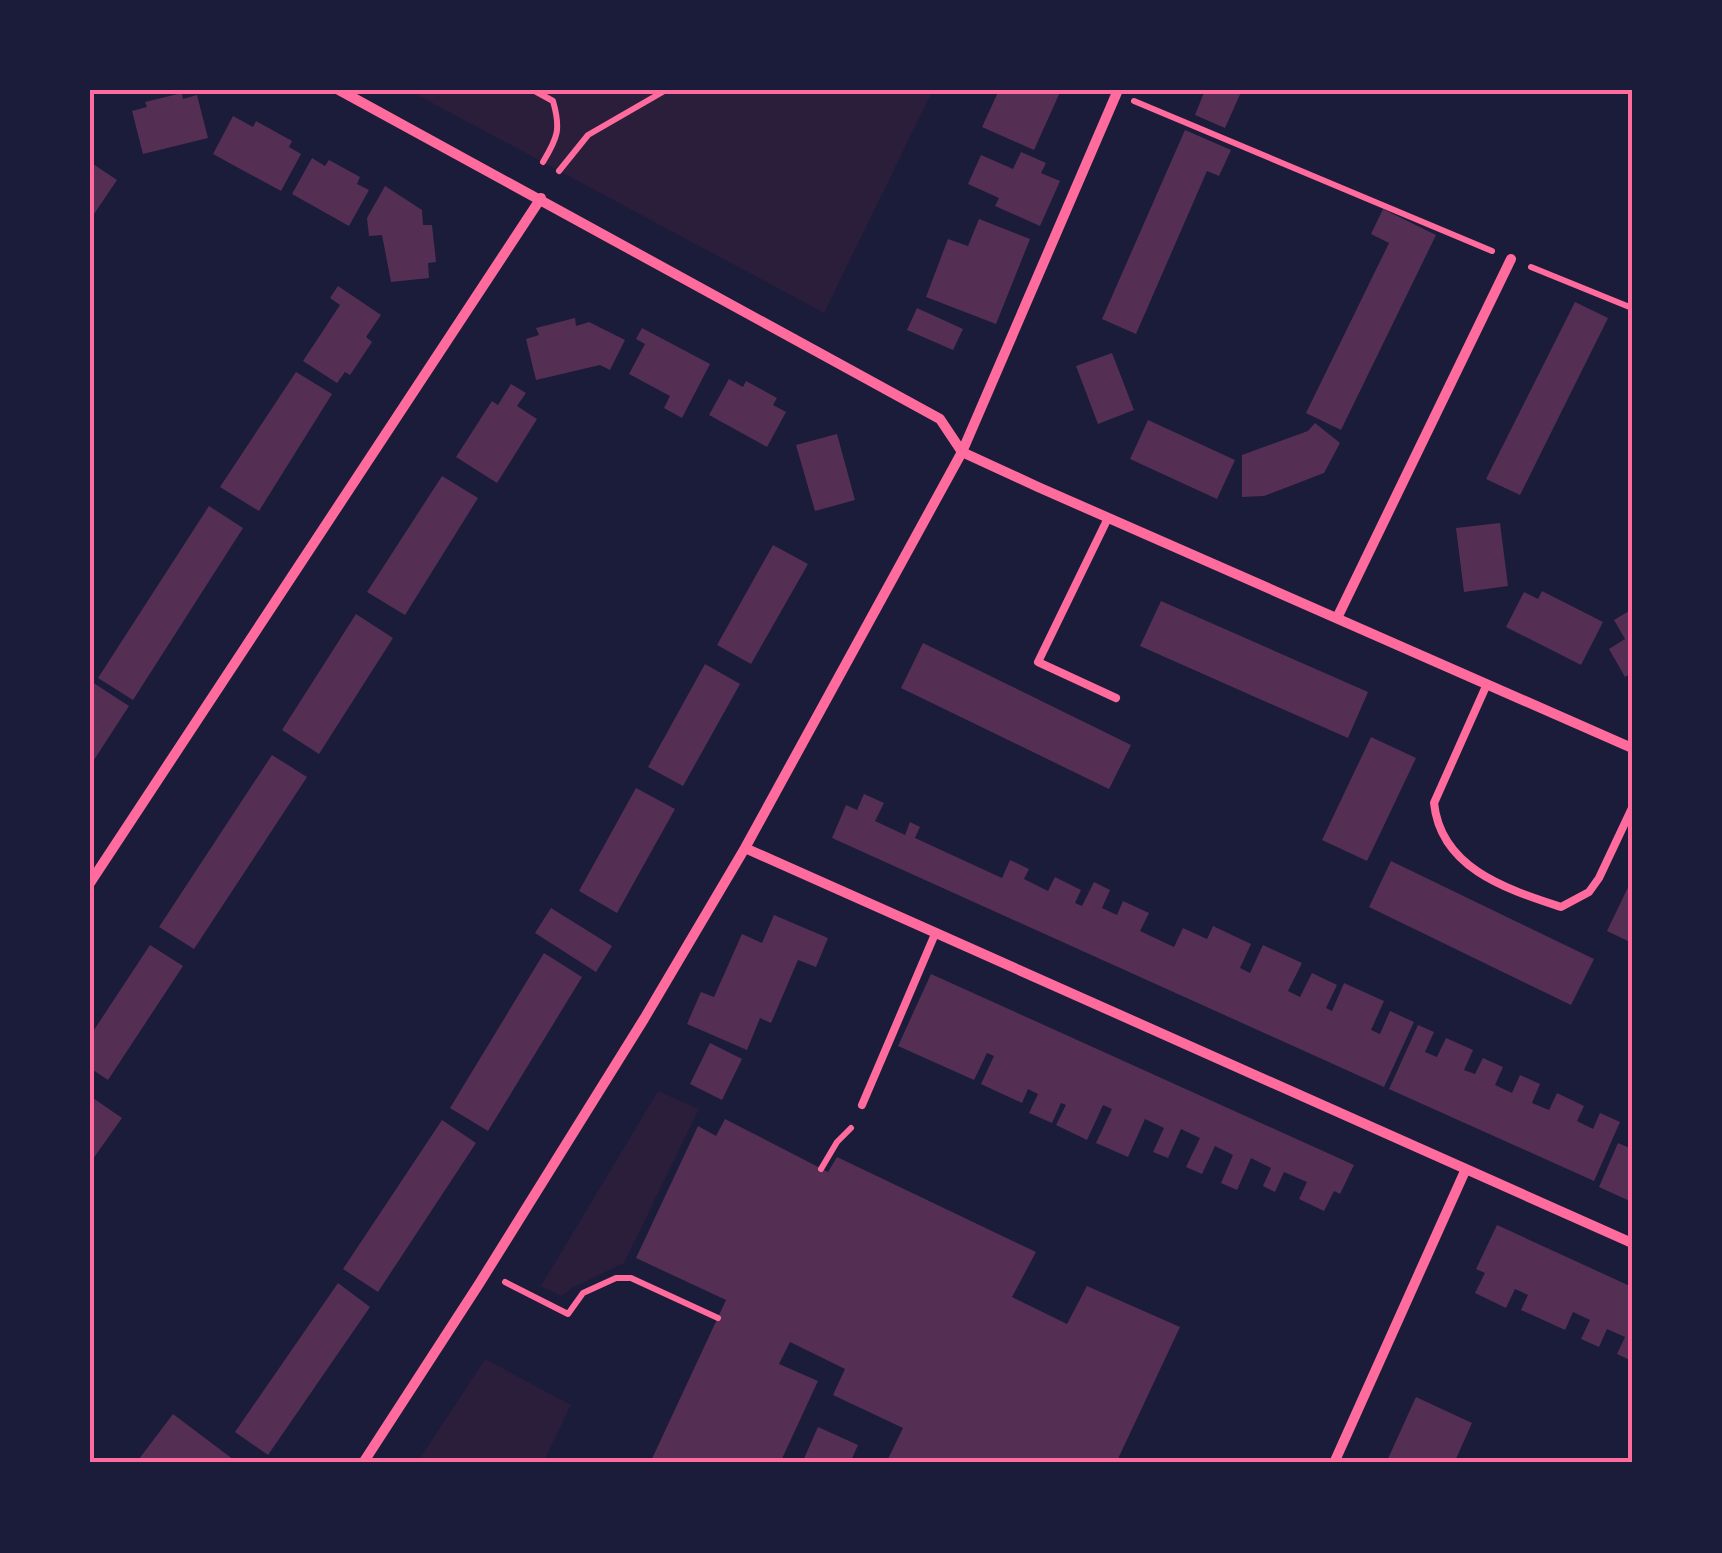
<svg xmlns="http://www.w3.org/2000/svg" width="1722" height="1553" font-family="'Golos Text',sans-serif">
<rect width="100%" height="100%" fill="#1b1b3a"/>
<path fill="#2a1e3b" d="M408,90H933L824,313Z
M658,1091L699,1109L624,1263L572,1288L562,1296L541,1286Z
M485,1359L571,1405L543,1463H417Z"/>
<path fill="#542f53" d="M999,90H1061L1034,150L982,127Z
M1205,90H1242L1225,128L1195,115Z
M182,93L183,99L197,95L208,138L143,154L132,111L147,107L145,102Z
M233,116L253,127L256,121L292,141L289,147L301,154L281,191L213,154Z
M1185,130L1231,150L1219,176L1207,171L1136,334L1102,319Z
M1021,152L1046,163L1041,173L1060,181L1040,226L995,206L999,198L968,184L981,155L1013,169Z
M312,158L325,166L329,160L360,177L357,184L369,190L349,226L292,194Z
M90,162L117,180L90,220Z
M385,186L422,210L423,225H432L436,262L428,263L429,278L391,282L382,235L369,236L367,218Z
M1383,209L1436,235L1341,430L1306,413L1389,243L1371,234Z
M979,219L1030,239L996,324L926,297L948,239L968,246Z
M338,286L381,315L366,337L372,342L350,375L345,372L337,383L303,361L340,305L330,298Z
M1575,302L1608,318L1520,495L1486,479Z
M917,308L963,329L953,350L907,330Z
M575,318L576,326L589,322L625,340L610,370L600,365L536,380L526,339L539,335L536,328Z
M642,328L710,364L682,418L664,408L670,396L629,374L645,344L636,339Z
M1112,353L1134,410L1098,424L1076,366Z
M296,372L332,394L259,511L220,487Z
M729,379L743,387L746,381L777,398L773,405L786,412L767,447L709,415Z
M511,384L526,393L517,406L537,419L497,483L456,457L492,401L498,405Z
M1148,420L1235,460L1217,499L1130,459Z
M1315,423L1340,443L1324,473L1264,496L1242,497V455L1308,431Z
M837,434L855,500L815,511L796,445Z
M442,476L478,498L405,615L367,592Z
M209,506L243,528L133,700L98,678Z
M1500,523L1508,586L1464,592L1456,528Z
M773,545L808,564L751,664L717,645Z
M1542,591L1603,622L1581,665L1506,627L1524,592L1538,599Z
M1161,601L1368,692L1348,738L1140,646Z
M1629,611L1632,616V673L1625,677L1609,649L1625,639L1614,620Z
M356,614L393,638L319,754L282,730Z
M923,643L1131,745L1109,789L901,688Z
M705,664L740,684L683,786L648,767Z
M92,682L129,706L90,766V685Z
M1371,737L1416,758L1367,861L1322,840Z
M272,755L307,777L194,949L159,927Z
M636,788L675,809L617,913L579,891Z
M864,794L884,803L875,821L905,835L910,822L920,827L915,838L1002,878L1010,860L1029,869L1024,879L1048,891L1055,877L1081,890L1075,903L1082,906L1094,882L1110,890L1102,908L1117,915L1123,901L1149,913L1140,931L1174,947L1183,928L1207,939L1213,926L1251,944L1240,968L1250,973L1263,945L1302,963L1288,991L1300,997L1312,973L1337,985L1326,1008L1332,1011L1344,983L1384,1001L1371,1030L1380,1034L1390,1011L1414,1022L1384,1087L832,838L846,805L857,810Z
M1391,861L1594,959L1571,1005L1369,907Z
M1632,879V943L1607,931Z
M551,908L612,946L596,972L535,933Z
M774,915L828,938L816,967L798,960L771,1023L760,1018L747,1050L687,1024L701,992L714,997L742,934L762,943Z
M150,945L183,966L108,1080L90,1068V1036Z
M544,953L582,977L488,1131L450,1108Z
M931,974L1354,1165L1340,1194L1334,1191L1324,1211L1299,1199L1307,1182L1284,1172L1275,1192L1263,1186L1271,1168L1251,1158L1237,1190L1221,1183L1233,1155L1215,1146L1202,1174L1186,1167L1200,1138L1181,1129L1168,1158L1153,1152L1164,1128L1145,1119L1128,1157L1096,1143L1112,1109L1103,1105L1087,1140L1056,1125L1066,1105L1061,1103L1052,1123L1029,1113L1038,1094L1028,1089L1022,1103L981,1084L994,1056L987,1053L974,1080L898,1046Z
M1418,1025L1434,1032L1425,1052L1437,1057L1446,1038L1473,1050L1464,1070L1475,1074L1483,1058L1503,1067L1495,1085L1512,1093L1520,1075L1540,1084L1532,1103L1549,1110L1557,1093L1584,1106L1577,1121L1593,1129L1600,1113L1620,1122L1594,1181L1389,1089Z
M710,1043L742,1059L722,1100L690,1084Z
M90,1096L122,1118L90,1163Z
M725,1119L828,1172L837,1157L1036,1252L1012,1297L1067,1324L1087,1286L1180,1327L1116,1463H886L903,1428L833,1395L845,1369L790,1342L779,1364L818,1381L780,1463H650L726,1300L636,1258L698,1126L716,1136Z
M442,1120L476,1143L378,1292L343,1269Z
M1618,1143L1632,1149V1202L1599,1187Z
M1497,1225L1632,1287V1361L1617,1354L1625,1337L1607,1329L1599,1347L1581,1339L1590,1320L1573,1312L1565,1330L1521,1310L1528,1295L1515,1289L1506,1308L1475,1293L1485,1273L1476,1269Z
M338,1283L370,1307L268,1455L235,1432Z
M1416,1397L1472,1423L1454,1463H1386Z
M173,1414L238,1463H136Z
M818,1427L858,1445L850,1463H802Z"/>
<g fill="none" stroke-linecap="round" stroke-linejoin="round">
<path stroke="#ff6b9d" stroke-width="6" d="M533,90L553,101C561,129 558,137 543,162
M1134,101L1492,251
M559,171L588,135L666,90
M1531,267L1632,308
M821,1169L837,1142L851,1128
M505,1282L568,1314L583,1293L616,1278H631L718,1318"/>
<path stroke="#ff6b9d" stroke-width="8" d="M1108,518L1038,662L1116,698
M1487,684L1434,803C1441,869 1507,889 1561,907L1589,892L1599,878L1632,808
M862,1105L935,934"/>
<path stroke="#ff6b9d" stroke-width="10" d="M339,90L940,419L962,452L1038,487L1632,748
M1337,618L1511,259
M745,848L1632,1243
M90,883L541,198
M363,1463L479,1284L644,1019L745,848L962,452L1118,90
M1334,1463L1465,1171"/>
</g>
<rect width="1722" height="1553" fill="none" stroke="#1b1b3a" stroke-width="185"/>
<rect x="92" y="92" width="1538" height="1368" fill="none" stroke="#ff6b9d" stroke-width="4"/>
</svg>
